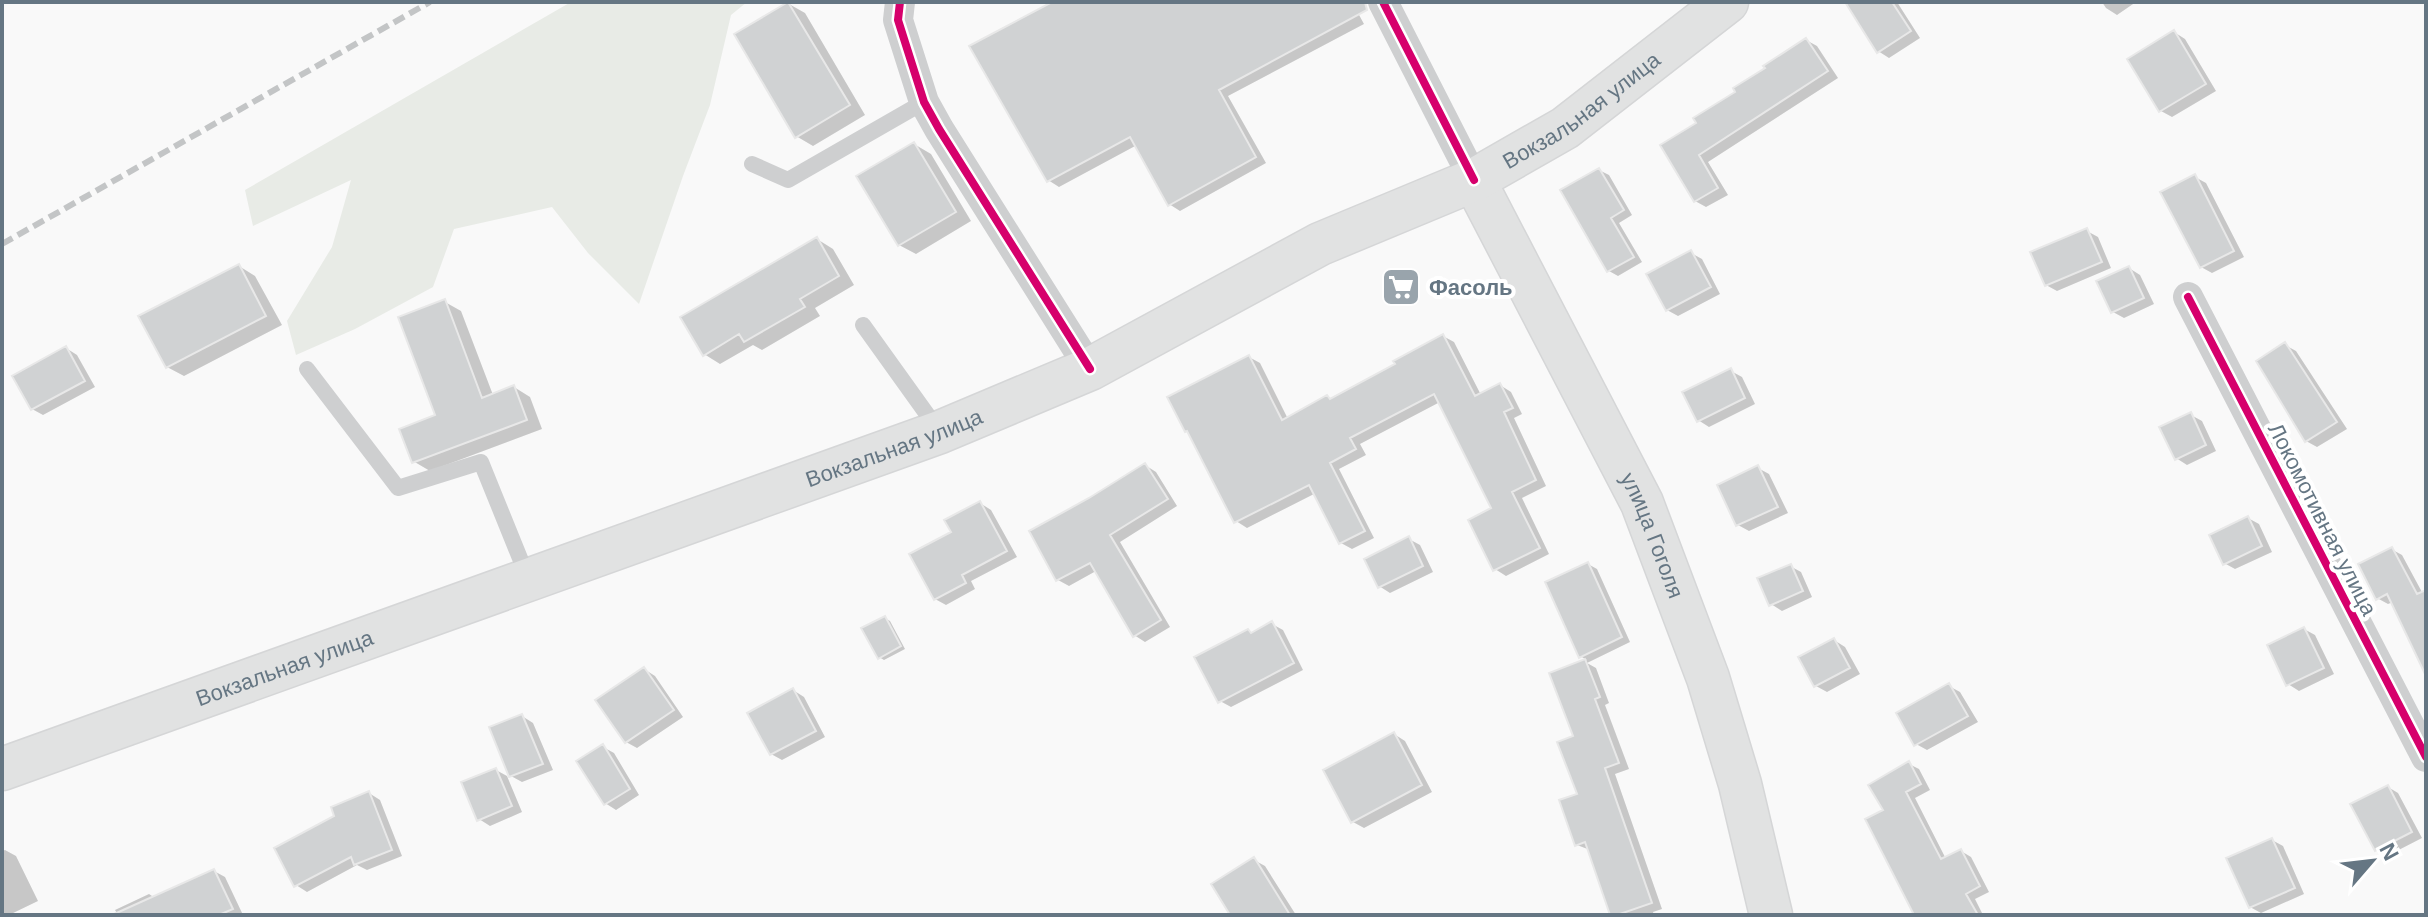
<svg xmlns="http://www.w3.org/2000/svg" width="2428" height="917" font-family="Helvetica,sans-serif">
<rect width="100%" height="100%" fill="#f9f9f9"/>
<path fill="#e8ebe6" d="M571,2H747L731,15L710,105L683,176L639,304L588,253L552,207L454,229L433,287L355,329L296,355L287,321L332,247L351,180L253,226L245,190Z"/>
<path fill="#0003" d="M1056,2H1352L1364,24L1228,96L1266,163L1180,211L1169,204L1137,145L1059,187L1048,180Z
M1867,2H1897L1920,38L1889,58L1878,51Z
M2102,2H2136L2117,15L2106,8Z
M789,4L805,13L865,115L813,146L796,136Z
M2174,32L2185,39L2216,91L2172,117L2161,111L2130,59Z
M1806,40L1817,46L1838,78L1708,162L1728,195L1706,207L1695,201L1699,124Z
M914,144L931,154L971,221L916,254L899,245Z
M1599,170L1609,175L1632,215L1619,223L1642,262L1618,276L1609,271Z
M2195,177L2206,183L2244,257L2212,273L2201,267Z
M2087,231L2098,237L2111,268L2057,291L2046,285Z
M817,239L833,249L854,285L815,308L820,316L762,350L753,345L720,364L704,354Z
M1691,253L1702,259L1720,294L1678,316L1667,310Z
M239,266L255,276L282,325L184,376L167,367Z
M2129,268L2140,275L2154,304L2124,318L2113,312Z
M445,302L461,311L493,395L514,387L530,397L542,429L430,471L413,461L438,416Z
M1443,336L1454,342L1481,395L1500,385L1511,392L1522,414L1514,418L1546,486L1522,498L1549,554L1506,576L1495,569L1493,509L1440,402L1360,444L1366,455L1339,469L1374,538L1352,549L1341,543L1316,493L1247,528L1236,521L1190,433L1186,431L1249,357L1260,363L1288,419L1332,400L1398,365Z
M2285,345L2296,351L2347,429L2317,447L2306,441Z
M66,348L77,355L95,387L43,415L32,409Z
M1731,371L1742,377L1755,404L1709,427L1698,420Z
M2191,415L2202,421L2216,451L2187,465L2176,458Z
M1145,465L1156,472L1177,506L1120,542L1170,627L1145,642L1134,635L1096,571L1069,586L1058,580Z
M1758,468L1769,474L1788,513L1749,531L1738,525Z
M980,503L991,510L1017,557L971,581L975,589L946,605L935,599L953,533Z
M2248,518L2259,524L2272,552L2235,569L2224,563Z
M1409,539L1420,545L1433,572L1390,593L1379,586Z
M2391,549L2402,555L2423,594L2426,592V672L2393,602L2388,604L2377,598Z
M1588,564L1597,569L1630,642L1587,663L1596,668L1609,703L1605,705L1629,769L1615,774L1662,909L1653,912L1654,915H1612L1590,850L1577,845L1579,795L1576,737L1552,674L1587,660L1580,656Z
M1790,566L1801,572L1812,597L1782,611L1771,604Z
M885,618L890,621L905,649L884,660L879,657Z
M1272,624L1283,630L1303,670L1231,707L1220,701L1248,631L1253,634Z
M2304,629L2315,635L2334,674L2299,691L2288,684Z
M1834,640L1845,647L1860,674L1827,692L1816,686Z
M644,669L655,676L683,717L637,748L626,742Z
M1949,686L1960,692L1978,722L1927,750L1916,744Z
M793,690L804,697L825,737L782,760L771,754Z
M522,716L533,723L553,770L522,782L511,776Z
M1394,734L1405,741L1432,792L1364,828L1353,822Z
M603,747L614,753L639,795L616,810L605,803Z
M1909,764L1919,769L1930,790L1915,798L1946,859L1961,851L1971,857L1989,892L1975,899L1983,915H1916L1886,811Z
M496,770L507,776L522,812L490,826L479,819Z
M2388,787L2398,793L2422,838L2387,856L2376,850Z
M369,793L380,800L402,856L367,870L357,865L307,892L296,885L337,817Z
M2272,840L2283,846L2304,894L2261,913L2250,907Z
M5,850L16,856L38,901L9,915H2V851Z
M1254,860L1265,866L1296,915H1232Z
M214,871L225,877L243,915H118L115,910L149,894L155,898Z"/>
<path fill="#d0d2d3" stroke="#e8e8e8" stroke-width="2" d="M788,2L850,105L795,138L734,34Z
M1052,2H1365L1367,10L1219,90L1256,157L1168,206L1130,137L1047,182L969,46Z
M1845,2H1892L1911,31L1877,53Z
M2174,30L2206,84L2159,112L2127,59Z
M1806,38L1828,71L1699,155L1718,188L1694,202L1660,145L1696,123L1693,118L1735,92L1733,88L1765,68L1763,66Z
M914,142L956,212L898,246L856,176Z
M1599,168L1624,210L1611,218L1634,257L1607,272L1560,190Z
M2195,174L2234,251L2200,268L2160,192Z
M2087,228L2102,262L2045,286L2030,252Z
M817,237L839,276L800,299L805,307L744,342L739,334L703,356L680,317Z
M1691,250L1711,287L1666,311L1646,274Z
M239,264L266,316L166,368L138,316Z
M2129,266L2144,298L2111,313L2096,281Z
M445,299L482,398L514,385L527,420L412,463L399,429L435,415L398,317Z
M1443,334L1475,396L1500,383L1513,408L1504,412L1536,480L1512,492L1540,548L1493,571L1468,520L1491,508L1434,394L1350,438L1356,449L1330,463L1365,531L1339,544L1309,485L1234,523L1187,431L1185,432L1167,397L1249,355L1282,420L1327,395L1330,399L1395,364L1393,361Z
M2285,342L2337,422L2305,442L2256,361Z
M66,346L85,381L31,410L12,376Z
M1731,368L1745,398L1697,422L1682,392Z
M2191,412L2206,445L2175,460L2159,427Z
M1145,463L1168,499L1110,535L1161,620L1133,637L1090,563L1056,581L1029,531L1089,498Z
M1758,465L1778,507L1736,526L1717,485Z
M980,501L1007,551L962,575L966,583L934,600L909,554L951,532L944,520Z
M2248,516L2262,546L2223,565L2209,535Z
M1409,536L1423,566L1378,588L1364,559Z
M2392,547L2417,594L2426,590V676L2387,594L2376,600L2358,564Z
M1588,562L1622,637L1579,658L1545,582Z
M1791,564L1803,591L1769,606L1757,578Z
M885,616L901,646L878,659L861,628Z
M1272,621L1294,663L1218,703L1194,657L1248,629L1251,633Z
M2304,627L2324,668L2286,686L2267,645Z
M1834,638L1850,668L1814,687L1798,657Z
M1585,659L1600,697L1595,699L1619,763L1605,768L1652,903L1617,915H1610L1585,842L1575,846L1559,800L1577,794L1557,742L1573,736L1549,673Z
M644,667L674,710L625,743L595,700Z
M1949,683L1968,716L1914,746L1896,713Z
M793,688L816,731L770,755L747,713Z
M522,714L543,764L509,777L489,727Z
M1394,732L1422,785L1351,823L1323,770Z
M603,744L630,789L604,805L576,761Z
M1909,761L1921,784L1906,792L1941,859L1961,849L1980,886L1966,894L1978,915H1914L1865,819L1883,810L1868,785Z
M496,768L512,806L477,821L461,782Z
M2388,785L2412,832L2375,851L2350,804Z
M369,791L392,850L354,865L351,857L294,887L274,848L334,816L331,807Z
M2272,838L2295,888L2249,908L2226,858Z
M1254,857L1290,915H1230L1211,884Z
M214,869L233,909L219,915H112Z"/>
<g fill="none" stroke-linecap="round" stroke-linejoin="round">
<g stroke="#d5d6d7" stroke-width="45">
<g id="secondary">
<path id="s1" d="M1474,180L1642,503L1708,678L1740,784L1771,915"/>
<path id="s2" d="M2,769L940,432L1090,369L1320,244L1474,180L1565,128L1727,2"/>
</g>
</g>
<path stroke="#cecfd0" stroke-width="16" d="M752,164L788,180L924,102
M863,325L939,431
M307,369L398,488L481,462L528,578"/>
<path stroke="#cecfd0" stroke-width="30" d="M900,2L898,20L924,102L939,129L1090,369
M1383,2L1474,180
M2188,297L2426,757"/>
<use href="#secondary" stroke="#e1e2e2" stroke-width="42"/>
<path stroke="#c3c5c6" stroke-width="6" stroke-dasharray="12 6" stroke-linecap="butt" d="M2,244L430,2"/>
<g stroke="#fff" stroke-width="13">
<path id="cycleway" d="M900,2L898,20L924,102L939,129L1090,369
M1383,2L1474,180
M2188,297L2426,757"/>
</g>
<use href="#cycleway" stroke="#d6006c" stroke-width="8"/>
</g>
<defs>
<g id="supermarket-square" transform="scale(2)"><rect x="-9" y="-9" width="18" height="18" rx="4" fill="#99a4ac" stroke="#fff"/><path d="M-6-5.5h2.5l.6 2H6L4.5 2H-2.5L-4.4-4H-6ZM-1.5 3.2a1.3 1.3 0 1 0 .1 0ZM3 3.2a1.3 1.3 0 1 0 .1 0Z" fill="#fff"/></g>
</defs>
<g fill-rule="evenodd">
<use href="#supermarket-square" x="1401" y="287"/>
</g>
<g text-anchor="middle" stroke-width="8" stroke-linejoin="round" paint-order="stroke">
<g font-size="22" fill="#657683" stroke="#fff">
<text dy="8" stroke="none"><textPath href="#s2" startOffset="1716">Вокзальная улица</textPath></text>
<text dy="8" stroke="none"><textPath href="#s2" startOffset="948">Вокзальная улица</textPath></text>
<text transform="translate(2323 519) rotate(63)" y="8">Локомотивная улица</text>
<text dy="8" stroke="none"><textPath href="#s1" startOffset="398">улица Гоголя</textPath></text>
<text dy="8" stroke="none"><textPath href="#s2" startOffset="300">Вокзальная улица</textPath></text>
</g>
<g font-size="22" font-weight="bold" fill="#657683" stroke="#fff" text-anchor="start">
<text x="1429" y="295">Фасоль</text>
</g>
</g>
<rect width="2428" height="917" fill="none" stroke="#657683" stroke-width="8"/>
<g transform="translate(2372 861) rotate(62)" stroke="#ffffff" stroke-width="6" paint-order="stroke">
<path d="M0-6L14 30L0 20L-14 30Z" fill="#657683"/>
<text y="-12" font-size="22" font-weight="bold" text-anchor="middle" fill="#657683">N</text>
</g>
</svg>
